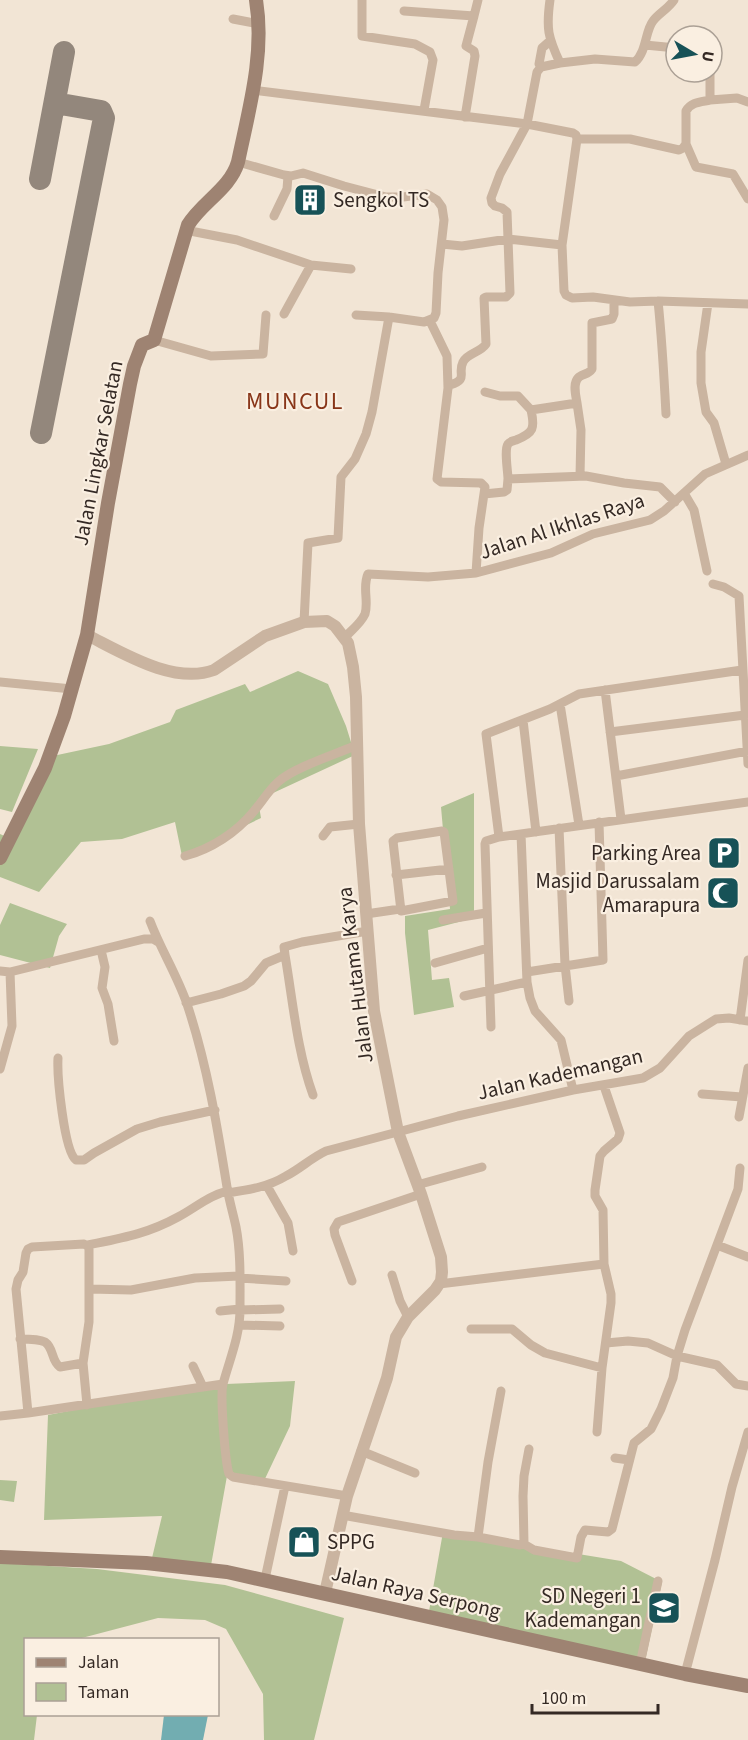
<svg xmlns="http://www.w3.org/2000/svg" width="748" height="1740" font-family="'Source Sans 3',sans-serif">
<rect width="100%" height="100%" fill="#f2e5d5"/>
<path fill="#b1c194" d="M298,671L328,684L346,726L355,755L258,800L261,818L182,856L175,822L122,839L81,842L39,892L0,877V834L9,838L48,757L109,744L170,722L176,710L245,684L250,692Z
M0,746L38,749L12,812L0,809Z
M474,793V918L428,930L432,980L449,978L454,1007L414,1015L405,933V916L450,909L441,807Z
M10,903L67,924L59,936L50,968L0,955V925Z
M295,1381L290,1426L263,1483L227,1476L210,1571L152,1558L162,1516L44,1520L48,1415L156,1394L226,1384Z
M0,1480L17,1481L14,1502L0,1500Z
M443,1532L621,1561L662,1582L645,1661L428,1617Z
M0,1563L97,1569L225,1585L344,1618L314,1740H264L263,1694L226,1629L205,1620L158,1618L78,1639L26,1640V1714L37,1715L34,1740H0Z"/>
<path fill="#72adb1" d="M164,1715H208L203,1740H161Z"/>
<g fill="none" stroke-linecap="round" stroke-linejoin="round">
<path stroke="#93877c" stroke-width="22" d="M40,179L64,52
M41,433L104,118L101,111L55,103"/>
<path stroke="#cab4a0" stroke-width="9" d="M362,0V36L415,44L430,52L433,60L424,110
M550,0C546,29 548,37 560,63L595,59L635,62C647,51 645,31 653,21C659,13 668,9 674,0
M404,11L474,16L478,0
M233,19L259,24
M645,45L676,48
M541,67L539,64L542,48L550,41
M710,72V100L737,98L748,102
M252,90L527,124L573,133L576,135L577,139H630L679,150L683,148L686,144V111C691,102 701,102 710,100
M465,117L475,56L474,51L466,46L474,16
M577,139L562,245L564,291L566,295L572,298L593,297L630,302L658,301L748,304
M686,144L696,167L733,174L748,199
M238,162L284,175L291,176L303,173L344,186L386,197H403L427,194L437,200L442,207L444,220L438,273L436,313L434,318L424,322L389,317L356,315
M274,216L287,189L288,176
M185,230L237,240L311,265L351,269
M442,244L462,246L508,239L562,245
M658,301C662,339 664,376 666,414
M708,303L701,352V383L706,412L714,423L726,464
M284,314L311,265
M430,321L447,356L448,388
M154,340L211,356L263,354L266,315
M485,392L500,396H518L531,410
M577,403L581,430L580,476
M508,479C508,472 504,450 508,444C510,441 513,441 516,440C534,433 535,428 531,410L577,403C576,396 572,383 579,377C584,373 588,375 592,369V323L612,319L614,314V301
M684,493L694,510L707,571
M484,494L504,492L507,490L508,479L586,476L624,483L660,487L675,502
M476,573L479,528L485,487L481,483L441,482L437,479L448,388L450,385C469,379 457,374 463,362C467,353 480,353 486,344L484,298L486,297H506L510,293L507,212L502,208L495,206L492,203L491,198L500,174L527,124L537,72L541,67L560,63
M713,584L724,587L739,596
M739,596L748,764
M304,622L308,543L338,538L341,477L355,459L366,434L372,412L389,317
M345,637C352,630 361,623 365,614C369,601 362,587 368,574L428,577L476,573L551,553L593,534L650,520L664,511L705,474L748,455
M0,682L72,689
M605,690L621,819
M560,704L579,825
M523,720L536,832
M610,732L745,715
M616,776L748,751
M559,828L565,965L569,1001
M442,831L444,832L453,901L401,911L393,841L397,838Z
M521,834L527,982L530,998L535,1011L561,1040L573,1090
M323,836L330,827L359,824
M499,837L486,734L550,709L579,694L742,670
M185,856C211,849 236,833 254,811C262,802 268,791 278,782C293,768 336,754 357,745
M396,875L449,869
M366,914L400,909
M443,920L486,913
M150,921C161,950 177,975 187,1004C207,1064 217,1125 227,1187C229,1200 233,1213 236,1227C241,1253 240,1282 240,1309C240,1336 230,1358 223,1384C220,1395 225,1461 229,1474L233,1477L347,1496
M101,950L105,967L102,988L108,1004L114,1041
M285,955C293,1002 297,1051 313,1095
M435,963L488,948
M0,971L10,972L144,939H153L158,942
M527,972L603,960L599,822
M464,996L527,982
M186,1003L221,994L244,986L251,981L266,963L285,955L284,947L302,942L368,931
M740,1020L748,960
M491,1027L485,844L486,841L499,837L748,802
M58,1058C57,1076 64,1151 76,1160H84L94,1153L137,1129L160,1122L215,1110
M0,1069L12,1026L10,972
M702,1094L742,1097
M739,1117L748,1068
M417,1185L482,1167
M267,1186L288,1223L293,1251
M228,1193C248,1190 268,1187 286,1176C300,1169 311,1158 326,1151L458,1116L573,1090L643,1078L660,1068L689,1036L716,1019L729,1018L748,1021
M88,1245C122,1238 147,1234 178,1217C195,1208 208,1196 227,1191
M717,1245L748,1257
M392,1275L400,1301L408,1317
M239,1278L286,1281
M352,1281L335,1235L334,1229L338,1222L421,1194
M439,1284L604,1264
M90,1289L131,1290L195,1278L239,1276
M240,1310L280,1309
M220,1311L240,1309
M239,1325L280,1326
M471,1329H512L531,1345L545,1353L602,1368
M20,1339C27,1339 39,1339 45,1342C54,1348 51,1361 60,1367L83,1363
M606,1343L628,1341L648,1343L677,1356L717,1365L736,1384L748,1386
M193,1366L203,1387
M28,1413L16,1289L18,1280L23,1272L26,1253L28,1249L32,1247L84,1244L89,1247V1322L83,1363L87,1405
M0,1416L28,1413L223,1384
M597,1432L602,1368L611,1303V1294L604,1264L603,1210L595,1196V1190L600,1156L604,1151L618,1139L620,1133L604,1086
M361,1451L415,1473
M615,1458L629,1460
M342,1515L454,1535L478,1537L488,1462L501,1391
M478,1537L520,1545L524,1543L523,1496L524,1476L529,1449
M524,1544L534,1550L577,1558L581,1537L585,1530L608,1532L612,1529L634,1443L651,1429L661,1409L673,1378L677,1356L685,1330L738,1189L740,1168
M265,1579L285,1486
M640,1664L658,1581
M685,1674L715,1560L732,1487L748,1432"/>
<path stroke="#cab4a0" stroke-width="12" d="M87,635C123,653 174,685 214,670L265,636L304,622L327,621L335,626L348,643L353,667L356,697L359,824L374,1011L398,1132L421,1194L441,1257L442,1272L441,1281L435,1290L408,1317L396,1337L387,1378L347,1496L325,1593"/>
<path stroke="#9e8372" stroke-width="14" d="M0,858L45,768L64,716L87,635L108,503L130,384L134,366L142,345L154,340L188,225C202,202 230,189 238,162C249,109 265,54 256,0
M0,1557L146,1563L227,1572L685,1674L748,1686"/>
</g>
<defs>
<g id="building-square" transform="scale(1.725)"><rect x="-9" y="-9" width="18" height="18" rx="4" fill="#175257" stroke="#faefe1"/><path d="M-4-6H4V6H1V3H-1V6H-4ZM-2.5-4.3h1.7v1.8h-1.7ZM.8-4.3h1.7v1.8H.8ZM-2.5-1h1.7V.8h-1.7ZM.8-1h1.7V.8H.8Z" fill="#fff"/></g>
<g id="parking-square" transform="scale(1.725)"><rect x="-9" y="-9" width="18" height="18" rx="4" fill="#175257" stroke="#faefe1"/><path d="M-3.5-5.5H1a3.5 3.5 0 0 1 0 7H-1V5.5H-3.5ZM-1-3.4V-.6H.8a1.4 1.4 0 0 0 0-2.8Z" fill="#fff"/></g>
<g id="mosque-square" transform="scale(1.725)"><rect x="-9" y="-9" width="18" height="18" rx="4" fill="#175257" stroke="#faefe1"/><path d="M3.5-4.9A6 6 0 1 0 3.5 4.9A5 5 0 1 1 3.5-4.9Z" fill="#fff"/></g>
<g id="shop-square" transform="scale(1.725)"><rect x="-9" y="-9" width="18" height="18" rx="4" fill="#175257" stroke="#faefe1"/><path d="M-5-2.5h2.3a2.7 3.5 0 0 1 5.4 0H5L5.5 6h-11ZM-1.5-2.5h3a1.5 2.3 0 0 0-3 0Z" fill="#fff"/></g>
<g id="school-square" transform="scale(1.725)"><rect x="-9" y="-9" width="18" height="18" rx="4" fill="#175257" stroke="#faefe1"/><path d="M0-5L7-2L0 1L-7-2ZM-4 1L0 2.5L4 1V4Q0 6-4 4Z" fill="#fff"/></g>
</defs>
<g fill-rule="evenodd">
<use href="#building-square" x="310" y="200"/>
<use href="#parking-square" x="724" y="853"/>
<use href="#mosque-square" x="723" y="893"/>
<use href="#shop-square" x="304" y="1542"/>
<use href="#school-square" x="664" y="1608"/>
</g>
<g text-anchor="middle" stroke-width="4.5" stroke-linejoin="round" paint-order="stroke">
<g font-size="21" fill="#342924" stroke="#faefe1" text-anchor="end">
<text x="333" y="207" text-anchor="start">Sengkol TS</text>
<text x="701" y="860">Parking Area</text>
<text x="700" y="888">Masjid Darussalam<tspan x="700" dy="24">Amarapura</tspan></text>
<text x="327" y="1549" text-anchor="start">SPPG</text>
<text x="641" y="1603">SD Negeri 1<tspan x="641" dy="24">Kademangan</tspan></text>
</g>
<g font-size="21" fill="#342924" stroke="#faefe1">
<text transform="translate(98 453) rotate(-79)" y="7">Jalan Lingkar Selatan</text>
<text transform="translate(562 526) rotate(-18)" y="7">Jalan Al Ikhlas Raya</text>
<text transform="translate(355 975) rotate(-97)" y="7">Jalan Hutama Karya</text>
<text transform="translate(560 1074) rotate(-13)" y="7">Jalan Kademangan</text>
<text transform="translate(416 1592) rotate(13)" y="7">Jalan Raya Serpong</text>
</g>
<g font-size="24" letter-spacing="1.5" fill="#883518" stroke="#faefe1">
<text x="295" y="409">MUNCUL</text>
</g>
</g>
<rect x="24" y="1638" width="195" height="78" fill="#faefe1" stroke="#aba095" stroke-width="1.5"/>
<rect x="36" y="1658" width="30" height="9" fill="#9e8372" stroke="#aba095" stroke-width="1.5"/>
<text x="78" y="1668" font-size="18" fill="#342924">Jalan</text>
<rect x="36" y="1683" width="30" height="18" fill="#b1c194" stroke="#aba095" stroke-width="1.5"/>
<text x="78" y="1698" font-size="18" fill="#342924">Taman</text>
<g transform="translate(694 54) rotate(100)"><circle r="28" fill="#faefe1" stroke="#aba095" stroke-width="1.5"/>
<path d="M0-4.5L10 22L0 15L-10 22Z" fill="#175257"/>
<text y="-9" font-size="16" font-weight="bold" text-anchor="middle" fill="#342924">U</text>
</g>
<path d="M532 1704v9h126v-9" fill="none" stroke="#342924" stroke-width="3"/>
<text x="541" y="1704" font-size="18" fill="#342924" stroke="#faefe1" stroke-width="4.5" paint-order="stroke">100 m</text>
</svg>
